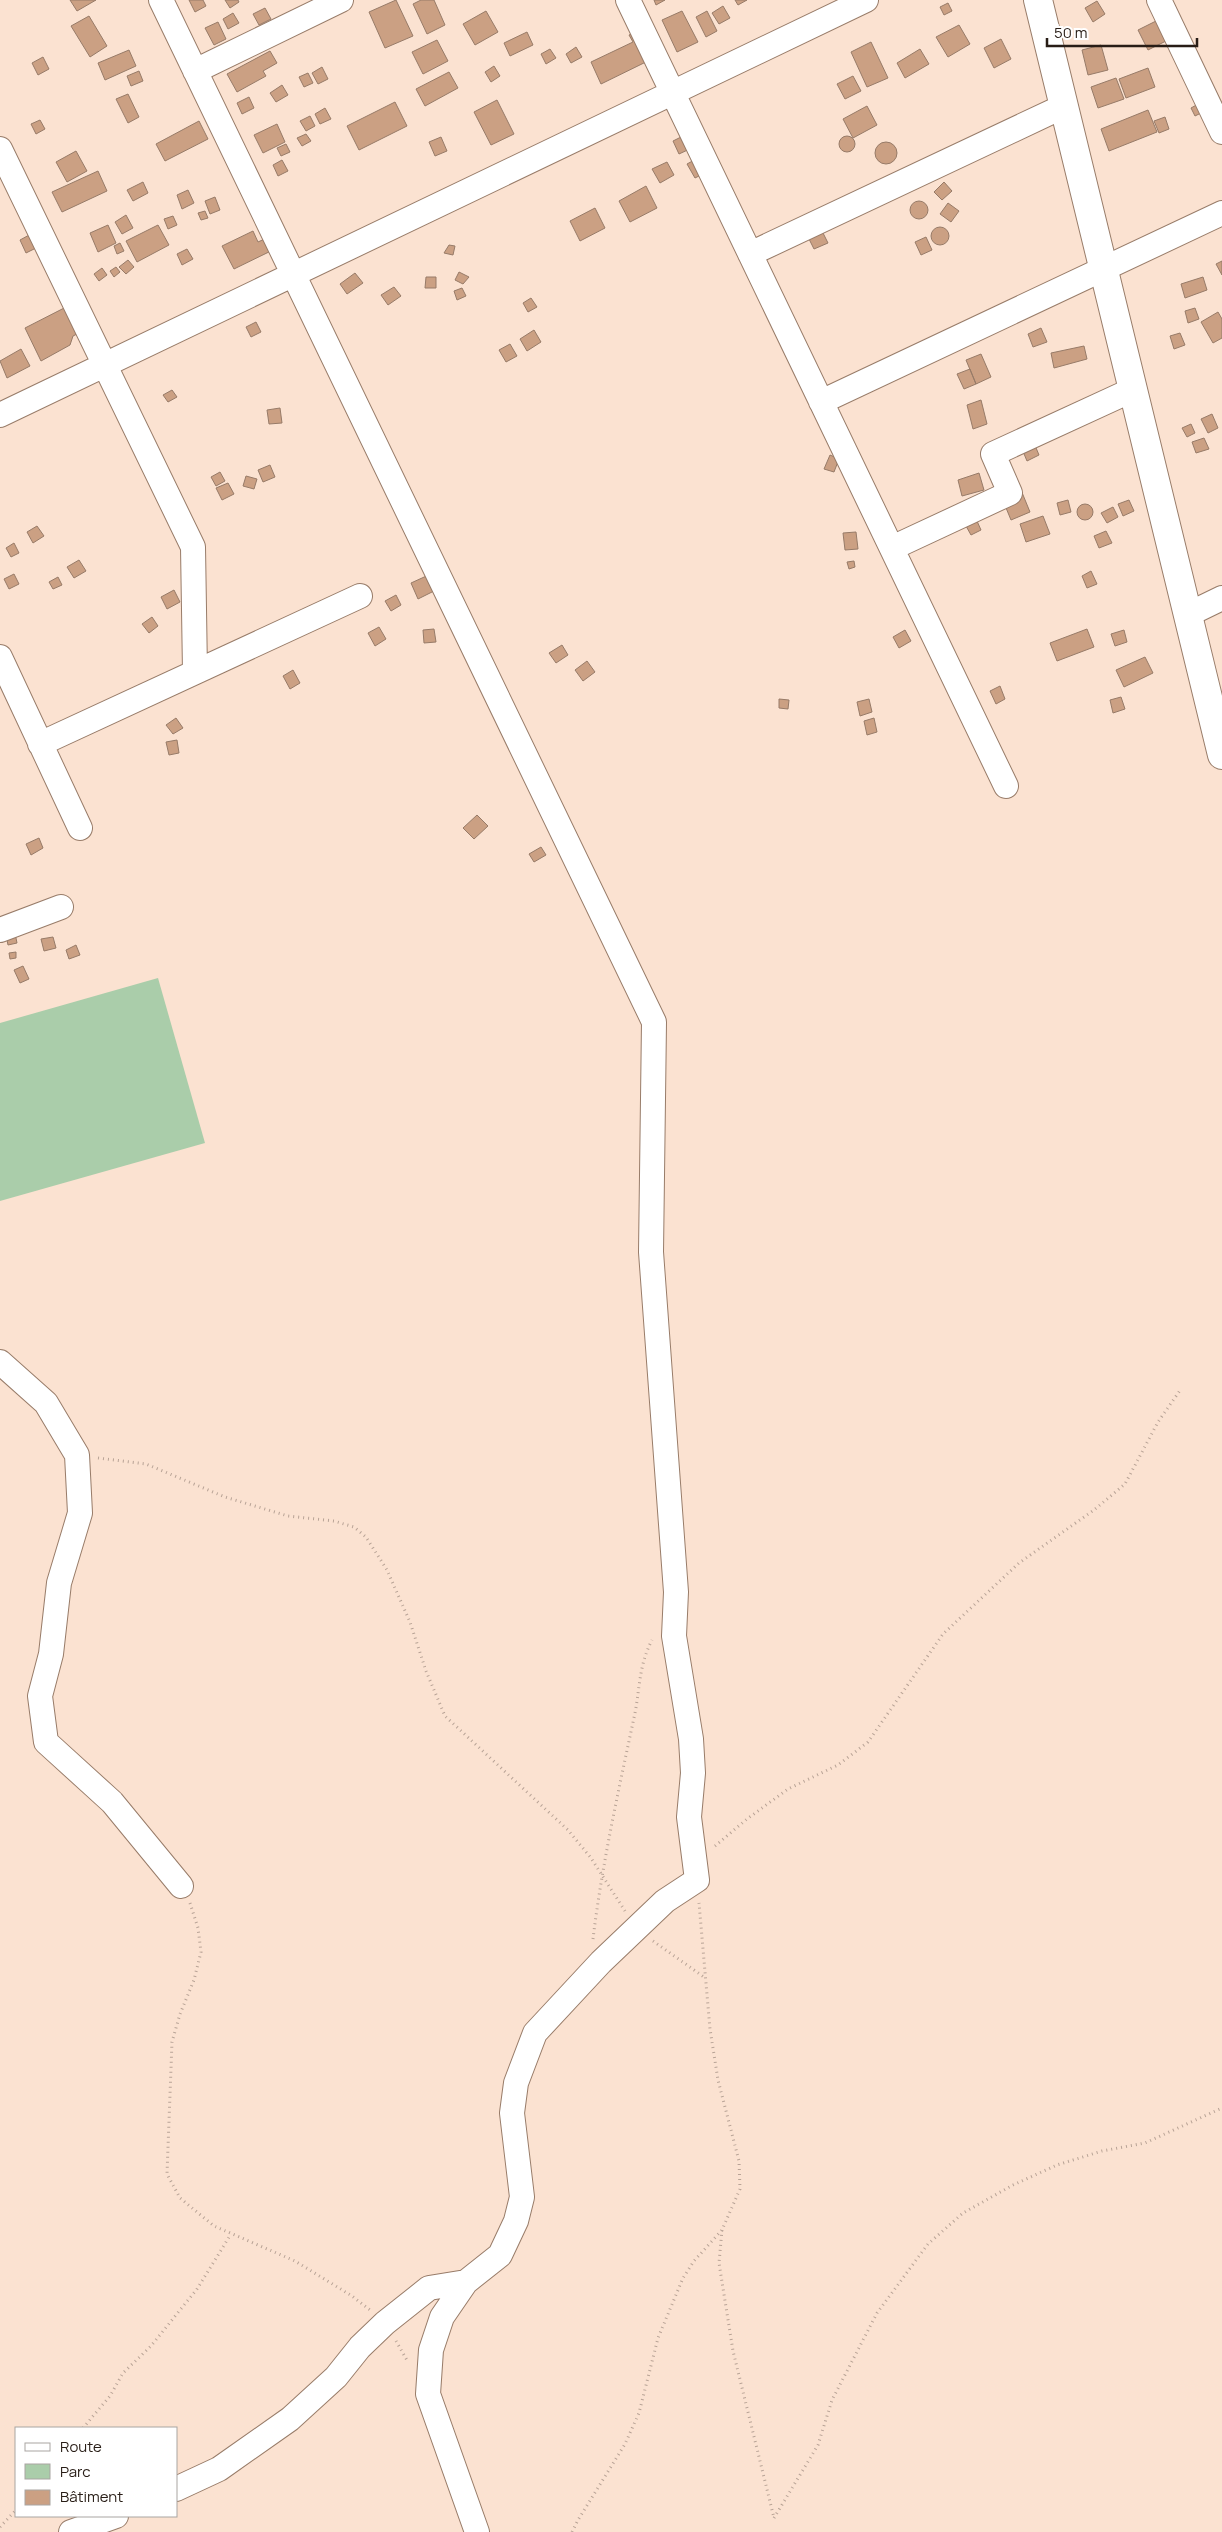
<svg xmlns="http://www.w3.org/2000/svg" width="1222" height="2532" font-family="Manrope,sans-serif">
<rect width="100%" height="100%" fill="#fbe2d1"/>
<path fill="#aacdaa" d="M158,978L205,1143L0,1201V1023Z"/>
<path fill="#cba083" stroke="#977b68" d="M70,0H96L77,11Z
M189,0H203L206,6L195,12Z
M225,0H238L239,2L230,8Z
M396,0L413,36L385,48L369,12Z
M421,0H434L445,25L427,34L413,4Z
M654,0H665L656,5Z
M735,0H747L738,5Z
M1097,1L1105,14L1093,22L1085,8Z
M948,3L952,11L944,15L940,7Z
M723,6L730,18L719,24L712,13Z
M265,8L271,19L259,25L253,14Z
M486,11L498,32L475,45L463,24Z
M682,11L698,42L677,52L662,20Z
M707,11L717,31L706,37L696,17Z
M233,13L239,23L228,29L223,19Z
M89,16L107,46L90,57L71,26Z
M1160,19L1170,39L1148,50L1138,30Z
M218,22L226,39L214,45L205,28Z
M959,25L970,44L948,57L936,37Z
M639,30L652,59L601,84L591,62L633,42L629,35Z
M527,32L533,45L510,56L504,43Z
M1001,39L1011,59L994,68L984,48Z
M437,40L448,61L423,74L412,52Z
M871,42L888,78L867,87L851,52Z
M1101,45L1108,70L1088,75L1082,50Z
M576,47L582,57L571,63L566,54Z
M550,49L556,58L546,64L541,54Z
M920,49L929,64L905,78L897,63Z
M129,50L136,66L105,80L98,63Z
M270,51L277,63L263,71L266,76L237,92L227,74Z
M43,57L49,69L38,75L32,63Z
M494,66L500,76L491,82L485,72Z
M322,67L328,79L318,84L312,73Z
M1148,68L1155,87L1126,98L1119,79Z
M139,71L143,81L131,86L127,76Z
M449,72L458,88L425,106L416,89Z
M308,73L313,83L304,87L299,77Z
M853,76L861,91L845,99L837,84Z
M1116,78L1124,99L1098,108L1091,87Z
M282,85L288,95L276,102L270,93Z
M128,94L139,117L128,123L116,99Z
M249,97L254,108L242,114L237,103Z
M497,100L514,134L491,145L474,112Z
M395,102L407,126L359,150L347,126Z
M1200,103L1205,111L1195,116L1191,108Z
M867,106L877,125L853,138L843,119Z
M325,108L331,119L320,124L315,114Z
M1148,110L1157,132L1109,151L1101,129Z
M310,116L315,126L306,131L300,121Z
M1165,117L1169,129L1159,133L1154,121Z
M40,120L45,129L36,134L31,124Z
M199,121L208,139L165,161L156,144Z
M277,124L285,142L263,153L254,135Z
M306,134L311,141L302,146L297,138Z
M687,134L694,147L679,154L673,141Z
M839 144a8 8 0 1 1 16 0a8 8 0 1 1-16 0Z
M441,137L447,151L435,156L429,142Z
M875 153a11 11 0 1 1 22 0a11 11 0 1 1-22 0Z
M286,144L290,152L281,156L277,148Z
M76,151L87,171L67,182L56,162Z
M698,158L705,173L695,178L687,164Z
M282,160L288,171L278,176L273,165Z
M667,162L674,175L660,183L652,169Z
M98,171L107,191L62,212L52,192Z
M143,182L148,193L133,201L127,190Z
M944,182L952,191L942,200L934,192Z
M646,186L657,208L630,222L619,201Z
M188,190L194,203L182,209L177,195Z
M215,197L220,210L210,214L205,201Z
M910 210a9 9 0 1 1 18 0a9 9 0 1 1-18 0Z
M948,203L959,211L951,222L940,214Z
M595,208L605,228L580,241L570,221Z
M205,211L208,218L201,220L198,213Z
M126,215L133,228L122,234L115,222Z
M173,216L177,225L168,229L164,219Z
M108,225L116,243L98,252L90,233Z
M158,225L169,245L137,262L126,241Z
M931 236a9 9 0 1 1 18 0a9 9 0 1 1-18 0Z
M253,231L258,242L269,237L275,249L234,269L222,246Z
M822,231L828,243L814,249L808,237Z
M31,234L38,247L26,253L20,240Z
M926,237L932,250L921,255L915,242Z
M120,243L124,251L117,254L114,246Z
M449,245L455,246L453,255L444,253Z
M187,249L193,259L182,265L177,254Z
M128,260L134,267L126,274L119,267Z
M1222,261V275L1216,264Z
M116,267L120,272L114,277L110,271Z
M102,268L107,275L99,281L94,274Z
M459,272L469,277L463,284L455,280Z
M355,273L363,283L347,294L340,284Z
M426,277H436V288H425Z
M1203,277L1207,290L1185,298L1181,284Z
M394,287L401,296L388,305L381,295Z
M462,288L466,296L457,300L454,291Z
M531,298L537,307L528,312L523,303Z
M70,305L83,331L73,336L70,345L41,361L25,328Z
M1195,308L1199,319L1188,323L1185,311Z
M1218,312L1222,319V338L1213,343L1201,322Z
M256,322L261,332L251,337L246,327Z
M1041,328L1047,342L1033,347L1028,334Z
M534,330L541,342L527,351L520,339Z
M1180,333L1185,345L1174,349L1170,336Z
M510,344L517,356L506,362L499,350Z
M1084,346L1087,359L1054,368L1051,353Z
M21,349L30,366L7,378L0,361Z
M981,354L991,377L976,384L966,360Z
M970,369L976,384L964,389L957,374Z
M172,390L177,397L168,402L163,395Z
M981,400L987,424L973,429L967,405Z
M280,408L282,423L269,424L267,410Z
M1212,414L1218,428L1208,433L1201,419Z
M1191,424L1195,433L1187,437L1182,428Z
M1204,438L1209,449L1196,453L1192,442Z
M1034,443L1039,455L1027,461L1022,449Z
M830,455L839,459L834,472L824,469Z
M270,465L275,477L263,482L258,470Z
M220,472L225,481L216,486L211,477Z
M979,473L984,490L962,496L958,480Z
M246,476L257,479L254,489L243,486Z
M228,483L234,494L222,500L216,488Z
M1021,490L1030,512L1011,520L1002,498Z
M1068,500L1071,512L1060,515L1057,503Z
M1129,500L1134,511L1123,516L1118,504Z
M1077 512a8 8 0 1 1 16 0a8 8 0 1 1-16 0Z
M1113,507L1118,517L1107,523L1101,513Z
M1043,516L1050,534L1026,542L1020,524Z
M977,521L981,530L971,535L966,526Z
M37,526L44,536L33,543L27,532Z
M1106,531L1112,543L1099,548L1094,536Z
M856,532L858,549L845,550L843,533Z
M14,543L19,553L11,557L6,548Z
M79,560L86,571L74,578L67,567Z
M854,561L855,567L849,569L847,562Z
M1091,571L1097,584L1087,588L1082,576Z
M433,573L440,588L418,599L411,583Z
M14,574L19,584L9,589L4,579Z
M58,577L62,585L53,589L49,582Z
M174,590L180,602L167,609L161,597Z
M396,595L401,605L391,611L385,601Z
M152,617L158,626L149,633L142,624Z
M379,627L386,639L375,646L368,633Z
M434,629L436,642L424,643L423,630Z
M1087,629L1094,647L1057,661L1050,643Z
M905,630L911,641L899,648L893,637Z
M1124,630L1127,642L1115,646L1111,634Z
M562,645L568,655L556,663L549,653Z
M1145,657L1153,673L1124,687L1116,670Z
M587,661L595,672L583,681L575,670Z
M293,670L300,683L290,689L283,676Z
M1000,686L1005,699L996,704L990,691Z
M1121,697L1125,709L1113,713L1110,700Z
M779,699L789,700L788,709L779,708Z
M869,699L872,712L860,716L857,702Z
M176,718L183,728L173,734L166,725Z
M874,718L877,732L867,735L864,721Z
M177,740L179,753L169,755L166,742Z
M477,815L488,826L474,839L463,828Z
M39,838L43,848L31,855L26,844Z
M541,847L546,855L534,862L529,854Z
M15,933L17,943L8,945L6,935Z
M53,937L56,948L44,951L41,939Z
M76,945L80,955L69,959L66,950Z
M16,952V958L10,959L9,953Z
M23,966L29,979L20,983L14,970Z"/>
<g fill="none" stroke-linecap="round" stroke-linejoin="round">
<g stroke="#987c69" stroke-width="26">
<path id="street" d="M161,0L654,1022L651,1252L676,1592L674,1636L691,1739L693,1773L689,1817L697,1880L665,1901L601,1962L535,2033L516,2083L512,2113L522,2197L516,2221L500,2255L466,2282L442,2317L431,2350L428,2394L477,2532
M628,0L1006,786
M1159,0L1222,132
M195,71L341,0
M0,149L193,547L195,672
M750,254L1064,106
M821,402L1222,213
M0,415L866,0
M892,548L1010,493L993,454L1132,390
M1187,615L1222,598
M0,657L80,828
M40,744L360,596
M0,930L61,907
M0,1362L46,1403L77,1455L80,1513L59,1583L51,1654L40,1696L46,1742L112,1802L181,1886
M176,2489L219,2469L290,2419L336,2377L360,2347L385,2323L429,2288L466,2282
M71,2532L116,2516"/>
</g>
<g stroke="#987c69" stroke-width="30">
<path id="secondary" d="M1038,0L1222,755"/>
</g>
<path stroke="#b8a396" stroke-width="3" stroke-dasharray="1 4" stroke-linecap="butt" d="M98,1458L146,1464L225,1497L288,1516L334,1521L354,1527L366,1537L387,1570L410,1622L426,1671L445,1716L568,1830L591,1858L625,1911
M715,1846L747,1819L788,1789L838,1765L868,1742L943,1634L1019,1563L1094,1510L1125,1484L1158,1422L1181,1389
M190,1903L198,1928L201,1952L194,1980L180,2014L172,2042L167,2174L180,2198L214,2226L295,2261L352,2296L370,2310
M593,1939C602,1864 619,1788 635,1713C640,1687 639,1665 652,1640
M653,1941L704,1977
M722,2230L719,2263L733,2351L774,2518
M396,2341L408,2362
M83,2428L110,2396L123,2373L151,2346L197,2289L231,2234
M774,2518L818,2445L832,2400L877,2313L928,2244L963,2213L1013,2185L1057,2165L1102,2151L1145,2143L1222,2108
M0,2527L16,2510
M572,2532L578,2520L625,2444L639,2413L658,2338L683,2278L694,2261L722,2230L740,2189L739,2161L718,2080L710,2029L699,1903"/>
<use href="#street" stroke="#fff" stroke-width="24"/>
<use href="#secondary" stroke="#fff" stroke-width="28"/>
</g>
<rect x="15" y="2427" width="162" height="90" fill="#ffffff" stroke="#a9a5a2"/>
<rect x="25" y="2443" width="25" height="8" fill="#ffffff" stroke="#a9a5a2"/>
<text x="60" y="2452" font-size="15" fill="#281d16">Route</text>
<rect x="25" y="2464" width="25" height="15" fill="#aacdaa" stroke="#a9a5a2"/>
<text x="60" y="2477" font-size="15" fill="#281d16">Parc</text>
<rect x="25" y="2490" width="25" height="15" fill="#cba083" stroke="#a9a5a2"/>
<text x="60" y="2502" font-size="15" fill="#281d16">Bâtiment</text>
<path d="M1047 38v8h150v-8" fill="none" stroke="#281d16" stroke-width="2.5"/>
<text x="1054" y="38" font-size="15" fill="#281d16" stroke="#ffffff" stroke-width="4" paint-order="stroke">50 m</text>
</svg>
